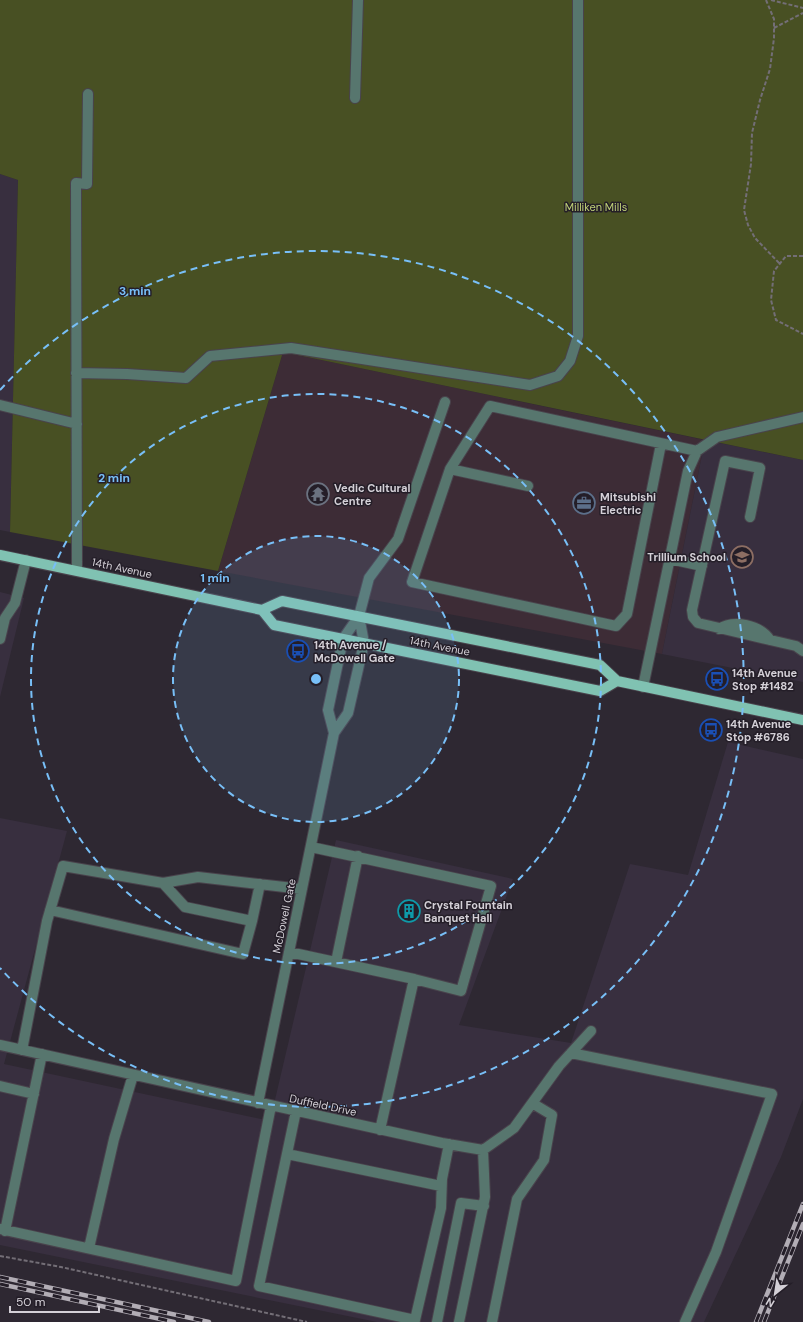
<svg xmlns="http://www.w3.org/2000/svg" width="803" height="1322" font-family="'DM Sans',sans-serif">
<rect width="100%" height="100%" fill="#2e2832"/>
<path fill="#3d2c36" d="M283,352L705,440L662,654L218,571Z"/>
<path fill="#382f3f" d="M0,174L18,180L10,532L0,530Z
M705,440L803,460V682L662,654Z
M0,592L24,598L0,697Z
M728,742L803,759V1099L781,1157L704,1322H377L0,1245V818L67,831L4,1064L270,1121L336,840L513,879L459,1025L571,1043L630,864L688,875Z"/>
<path fill="#485023" d="M0,0H803V460L283,352L218,571L10,532L18,180L0,174Z"/>
<g fill="none" stroke-linecap="round" stroke-linejoin="round">
<g stroke="#49434c" stroke-width="12">
<path id="minor" d="M355,98L358,0
M76,373L127,374L186,378L210,356L291,348L530,385L558,376L570,361L578,336V0
M0,405L77,424
M450,469L490,406L697,451
M528,486L450,469L412,582L616,626L627,614L661,444
M750,517L760,468L725,461L692,610L693,617L698,623L796,646L803,651
M670,559L702,566
M77,570L76,183L87,184L88,94
M719,629C734,619 760,625 770,640
M0,639L5,618L15,603L26,560
M643,687L688,471L697,451L717,437L803,417
M334,733L328,710L343,639L359,616
M163,883L198,877L302,889
M252,921L260,884
M289,952L414,979L461,991L491,886L311,847
M336,962L358,856
M0,1045L442,1143L483,1150L514,1128L559,1066L591,1031
M22,1050L47,921L63,866L163,883L185,907L252,921L243,954L50,910
M571,1053L772,1094L716,1252L685,1322
M0,1086L34,1094
M258,1103L334,733L348,713L364,643L359,616L369,578L398,539L445,402
M296,1111L259,1286L415,1320L441,1208L442,1179L449,1144
M380,1130L414,979
M287,1154L441,1186
M0,1229L236,1281L271,1106
M5,1231L42,1054
M89,1248L114,1139L133,1075
M437,1322L461,1203L484,1206
M459,1322L485,1197L483,1150
M492,1322L517,1199L544,1160L552,1115L532,1103"/>
</g>
<g stroke="#49434c" stroke-width="12">
<path id="major" d="M0,555L262,610L282,601L600,665L617,681L803,720
M262,610L274,625L600,691L617,681"/>
</g>
<path stroke="#736e76" stroke-width="2" stroke-dasharray="4 2" stroke-linecap="butt" d="M766,0L774,19V38L770,69L760,100L752,133L751,164L744,210L748,225L755,238L780,264
M771,0L803,8
M774,28L803,13
M803,256H786L774,271L771,300L776,320L803,334
M0,1256L61,1267L307,1322"/>
<use href="#minor" stroke="#57766e" stroke-width="10"/>
<use href="#major" stroke="#80c2b2" stroke-width="10"/>
<g stroke="#b2adb5" stroke-width="4.5">
<path id="rail" d="M0,1277L209,1322
M0,1284L174,1322
M756,1322L803,1204
M764,1322L803,1224"/>
</g>
<use href="#rail" stroke="#241e28" stroke-width="3" stroke-dasharray="9" stroke-linecap="butt"/>
</g>
<circle cx="316" cy="679" r="143" fill="#78bff7" fill-opacity=".12"/>
<g fill="none" stroke="#78bff7" stroke-width="2" stroke-dasharray="7 5">
<circle cx="316" cy="679" r="143"/>
<circle cx="316" cy="679" r="285"/>
<path d="M0 390A428 428 0 1 1 0 968"/>
</g>
<defs>
<g id="temple-ring" transform="scale(1.15)"><circle r="9.5" fill="#241e28" stroke="#6b7280" stroke-width="1.5"/><path d="M0-6L5-2H3V0L6.5 2.5H4V6H1.5V3h-3V6H-4V2.5H-6.5L-3 0V-2H-5Z" fill="#6b7280"/></g>
<g id="office-ring" transform="scale(1.15)"><circle r="9.5" fill="#241e28" stroke="#5c6f8a" stroke-width="1.5"/><path d="M-6-3h4V-5.5h4V-3h4V5H-6ZM-1-4.5V-3h2v-1.5ZM-6 0V1H6V0Z" fill="#5c6f8a"/></g>
<g id="school-ring" transform="scale(1.15)"><circle r="9.5" fill="#241e28" stroke="#8d6e63" stroke-width="1.5"/><path d="M0-5L7-2L0 1L-7-2ZM-4 1L0 2.5L4 1V4Q0 6-4 4Z" fill="#8d6e63"/></g>
<g id="bus-ring" transform="scale(1.15)"><circle r="9.5" fill="#241e28" stroke="#1a4fb4" stroke-width="1.5"/><path d="M-5-6H5V4H4V6H2V4H-2V6H-4V4H-5ZM-3.5-4V0h7V-4ZM-3.5 1.2v1.5H-2V1.2ZM2 1.2v1.5H3.5V1.2Z" fill="#1a4fb4"/></g>
<g id="building-ring" transform="scale(1.15)"><circle r="9.5" fill="#241e28" stroke="#0f9aa8" stroke-width="1.5"/><path d="M-4-6H4V6H1V3H-1V6H-4ZM-2.5-4.3h1.7v1.8h-1.7ZM.8-4.3h1.7v1.8H.8ZM-2.5-1h1.7V.8h-1.7ZM.8-1h1.7V.8H.8Z" fill="#0f9aa8"/></g>
</defs>
<g fill-rule="evenodd">
<use href="#temple-ring" x="318" y="494"/>
<use href="#office-ring" x="584" y="503"/>
<use href="#school-ring" x="742" y="557"/>
<use href="#bus-ring" x="298" y="651"/>
<use href="#bus-ring" x="717" y="679"/>
<use href="#bus-ring" x="711" y="730"/>
<use href="#building-ring" x="409" y="911"/>
</g>
<g text-anchor="middle" stroke-width="3" stroke-linejoin="round" paint-order="stroke">
<g font-size="11" fill="#becf77" stroke="#241e28">
<text x="596" y="211">Milliken Mills</text>
</g>
<g font-size="11" font-weight="bold" fill="#d4d0d7" stroke="#241e28" text-anchor="start">
<text x="334" y="492">Vedic Cultural<tspan x="334" dy="13">Centre</tspan></text>
<text x="600" y="501">Mitsubishi<tspan x="600" dy="13">Electric</tspan></text>
<text x="726" y="561" text-anchor="end">Trillium School</text>
<text x="314" y="649">14th Avenue /<tspan x="314" dy="13">McDowell Gate</tspan></text>
<text x="732" y="677">14th Avenue<tspan x="732" dy="13">Stop #1482</tspan></text>
<text x="726" y="728">14th Avenue<tspan x="726" dy="13">Stop #6786</tspan></text>
<text x="424" y="909">Crystal Fountain<tspan x="424" dy="13">Banquet Hall</tspan></text>
</g>
<g font-size="11" fill="#d4d0d7" stroke="#241e28">
<text transform="translate(122 568) rotate(12)" y="4">14th Avenue</text>
<text transform="translate(440 646) rotate(11)" y="4">14th Avenue</text>
<text transform="translate(284 916) rotate(-78)" y="4">McDowell Gate</text>
<text transform="translate(323 1105) rotate(12)" y="4">Duffield Drive</text>
</g>
</g>
<circle cx="316" cy="679" r="6" fill="#78bff7" stroke="#241e28" stroke-width="2"/>
<g font-size="12" text-anchor="middle" font-weight="bold" fill="#78bff7" stroke="#241e28" stroke-width="3" stroke-linejoin="round" paint-order="stroke">
<text x="135" y="295">3 min</text>
<text x="114" y="482">2 min</text>
<text x="215" y="582">1 min</text>
</g>
<g transform="translate(775 1294) rotate(210)" stroke="#241e28" stroke-width="3" paint-order="stroke">
<path d="M0-3L7 15L0 10L-7 15Z" fill="#d4d0d7"/>
<text y="-6" font-size="11" font-weight="bold" text-anchor="middle" fill="#d4d0d7">N</text>
</g>
<path d="M10 1306v6h89v-6" fill="none" stroke="#d4d0d7" stroke-width="2"/>
<text x="16" y="1306" font-size="12" fill="#d4d0d7" stroke="#241e28" stroke-width="3" paint-order="stroke">50 m</text>
</svg>
